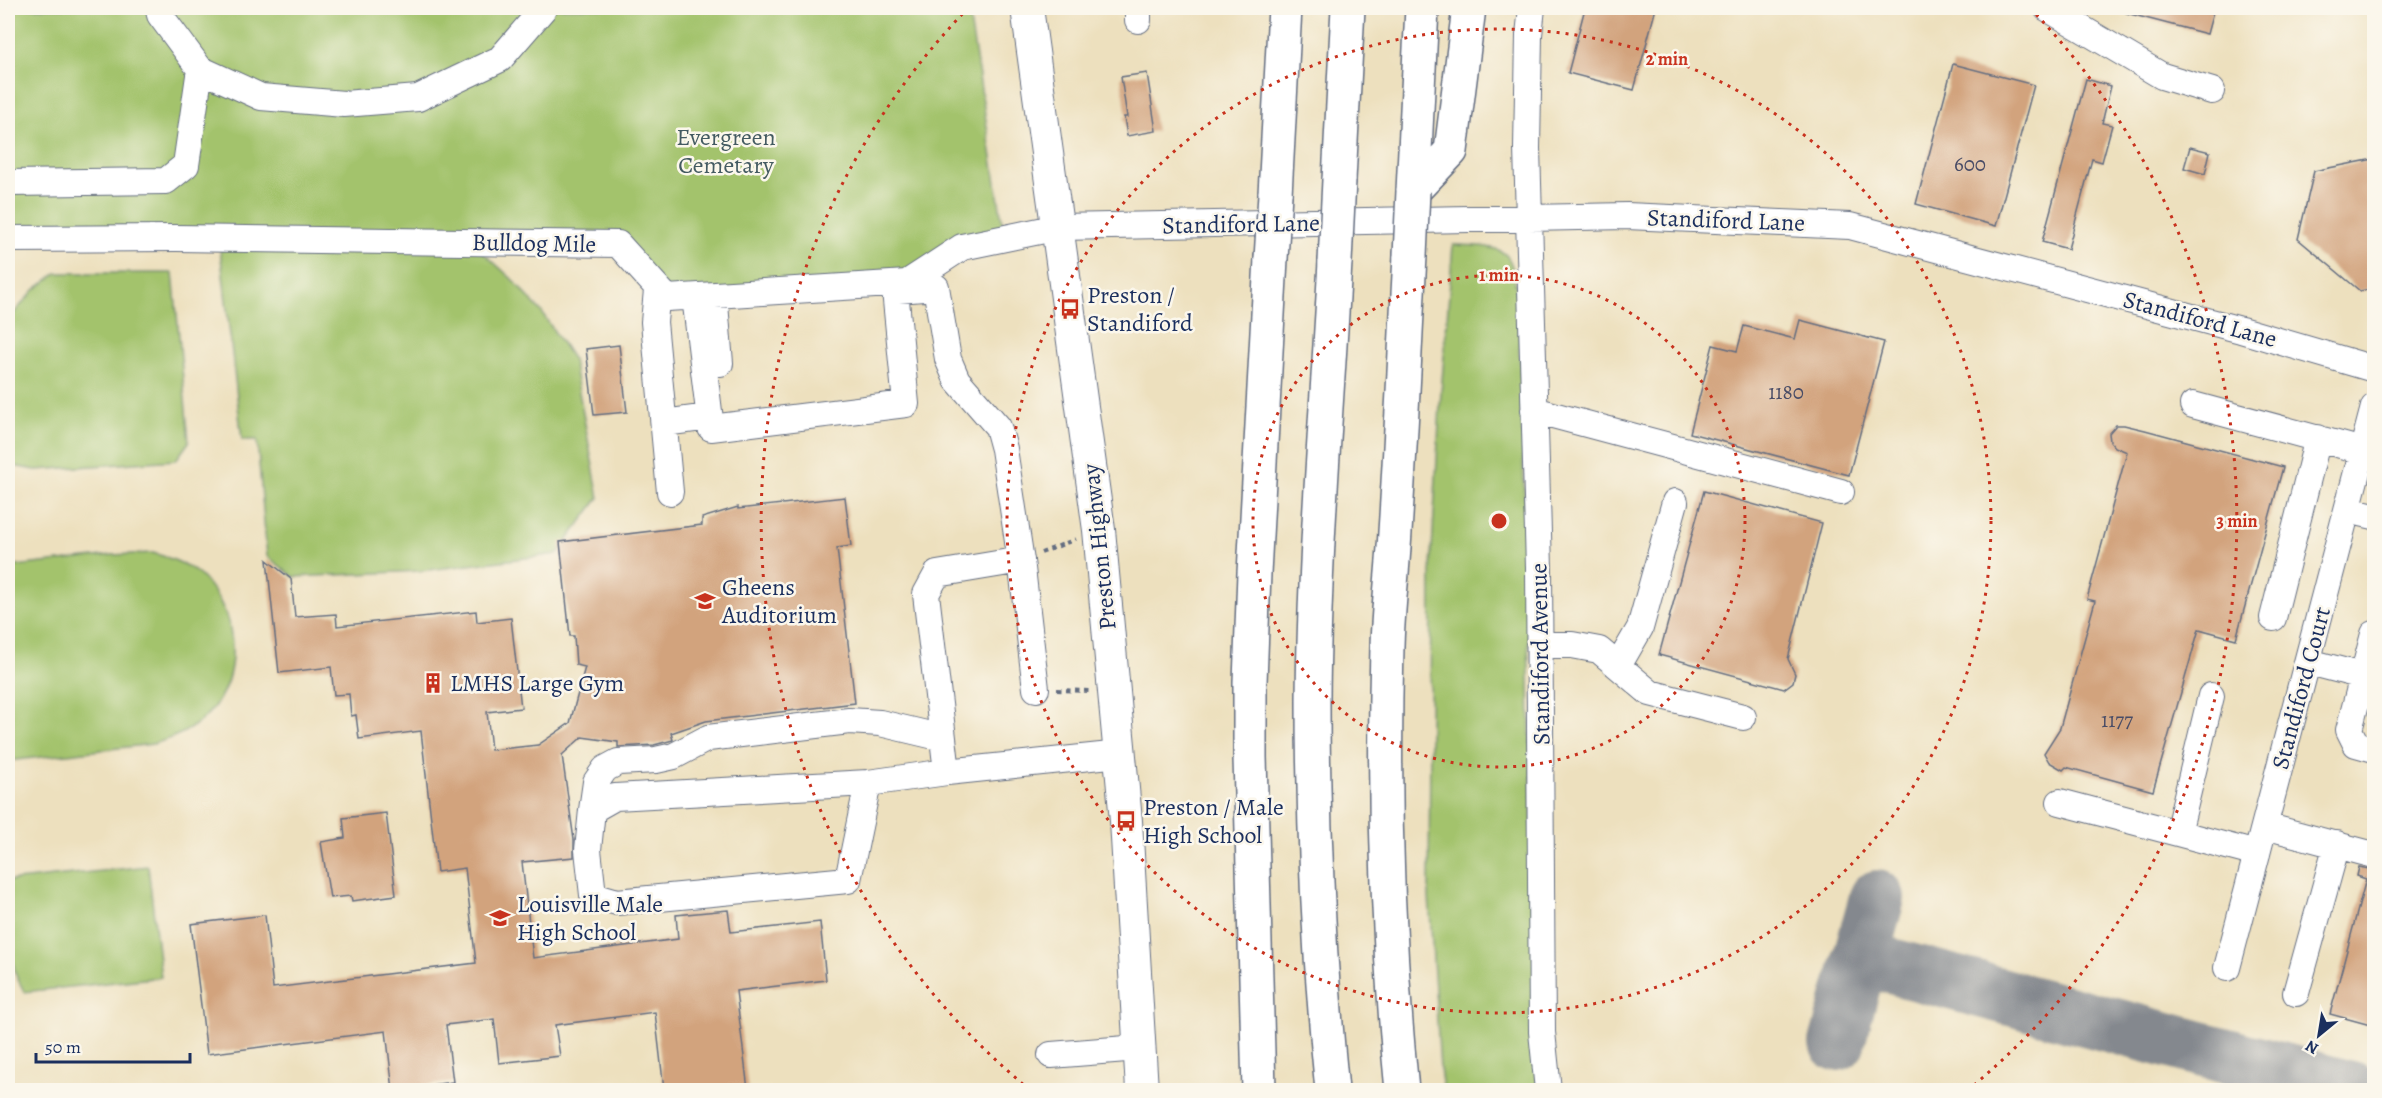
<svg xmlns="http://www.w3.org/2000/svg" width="2382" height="1098" font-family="Alegreya,serif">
<rect width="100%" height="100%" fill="#fbf7ec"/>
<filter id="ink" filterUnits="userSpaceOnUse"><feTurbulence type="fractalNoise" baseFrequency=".0167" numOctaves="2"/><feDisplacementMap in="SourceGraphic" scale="12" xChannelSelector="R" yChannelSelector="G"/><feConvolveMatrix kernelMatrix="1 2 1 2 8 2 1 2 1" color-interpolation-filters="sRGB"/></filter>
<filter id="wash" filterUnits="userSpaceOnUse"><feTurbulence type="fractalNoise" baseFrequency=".008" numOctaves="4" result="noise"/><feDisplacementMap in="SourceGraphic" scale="24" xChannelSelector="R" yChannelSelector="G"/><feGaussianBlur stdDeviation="1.35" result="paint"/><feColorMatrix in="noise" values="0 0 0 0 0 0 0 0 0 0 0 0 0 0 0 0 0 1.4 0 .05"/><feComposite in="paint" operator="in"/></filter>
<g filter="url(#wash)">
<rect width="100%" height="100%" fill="#ede0be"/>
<path fill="#a3c36c" stroke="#5f7965" stroke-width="1.5" d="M8,8H968L1005,239L907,283L667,298L617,244L8,237Z
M1453,245C1513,246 1512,249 1518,308L1527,575L1537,1090H1443L1440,1068L1429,896L1431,568L1440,405Z
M477,247L511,278L541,311L573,360L599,498L557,554L420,571L294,577L267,556L257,440H242L220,249Z
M57,273H173L189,442L176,460L36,470L8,465V320L34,290Z
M153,553C167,557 180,561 192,569C238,602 247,676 206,716C191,731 173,738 153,744L8,761V567L112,555Z
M148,866L161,977L24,992C22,986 18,981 16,975C8,945 7,911 8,881Z"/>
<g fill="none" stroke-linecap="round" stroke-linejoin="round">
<path stroke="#84888e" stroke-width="56" d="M1861,958L2354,1090
M1837,1043L1877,898"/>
</g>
<g id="blocks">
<path fill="#d2a37d" d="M1585,8H1656L1634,90L1568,73Z
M2126,8H2214L2207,34L2126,13Z
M1953,64L2034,85L1996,226L1916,204Z
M1147,73L1156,131L1127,136L1124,117H1127L1121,77Z
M2086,79L2111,86L2102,123L2112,125L2102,162L2092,159L2068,249L2042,242Z
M2190,147L2210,152L2205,174L2184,168Z
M2374,159V288L2360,291L2298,239L2314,171Z
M1800,320L1884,342L1849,475L1690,433L1713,345L1737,351L1744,326L1795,339Z
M619,345L627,412L594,415L586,349Z
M2116,425H2124L2145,430L2283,467L2236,639L2199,629L2153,791L2066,767L2063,770L2049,762L2044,753L2060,728L2095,601L2087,599L2127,452L2115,447L2110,441L2109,433Z
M1704,491L1822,523L1788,659L1795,674L1793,682L1784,689L1659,655Z
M845,497L851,546L837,548L855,703L706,721L671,733L673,740L654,745L618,747V742L582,737L562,755L574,840V857L522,862L533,958L678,939L676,915L728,910L731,932L820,922L826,980L736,991L748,1090H664L655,1012L555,1025L560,1056L499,1063L494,1019L446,1025L453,1082L393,1090L386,1031L207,1054L191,924L265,915L273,988L476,963L465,868L437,872L421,731L359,739L356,715L351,716L349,694L334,695L331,667L279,673L267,560L291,579L295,617L336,614L337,626L476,611L477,622L511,618L521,708L487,712L491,750L538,745L570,723L585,667L576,665L574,636H570L560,542L702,525V518L738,507V509Z
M386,813L396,895L352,901L351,896L330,898L321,842L345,838L343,818Z
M2359,867L2374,870V1026L2330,1014L2366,879L2357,876Z"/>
</g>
</g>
<g filter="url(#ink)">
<use href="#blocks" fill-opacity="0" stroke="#646d80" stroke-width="1.5"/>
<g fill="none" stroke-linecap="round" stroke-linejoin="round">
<g stroke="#646d80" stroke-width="28">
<path id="minor" d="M159,8L160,15L200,69L261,97L344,104L418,98L500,59L544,8
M1138,8V20
M1532,8L1529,35L1527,148L1539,568L1542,1032L1548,1090
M2047,8L2162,76L2212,91
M8,183L166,181L186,165L200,69
M8,239L176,238L618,244L667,298L907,283L962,247L1059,227L1627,216L1850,226L2241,330L2374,369
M657,290L654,322L670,492
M898,290L936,287L948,359L957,380L998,427L1004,449L1022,568L1036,689
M715,304L720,363
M696,305L711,428L906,404L895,290
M2193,405L2363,451
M1534,410L1841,492
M664,423L709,417
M2348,510L2374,516
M1021,560L937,574L926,594L947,772L1120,754
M2273,618L2318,438
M2374,634L2349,730L2356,744L2374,749
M1540,645H1572L1599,650L1650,693L1743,717
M2309,662L2374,679
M1618,666L1640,628L1675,502
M868,783L615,797L592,810L588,850L593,895L617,902L848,880L868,783L947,772
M2060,802L2257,854
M592,810L596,782L605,769L618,762L656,760L674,756L708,738L849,721L880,723L943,738
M2265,826L2374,855
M2178,833L2211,696
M2227,968L2374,407
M2296,993L2337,844
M1051,1055L1139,1048"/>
</g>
<g stroke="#646d80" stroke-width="34">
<path id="major" d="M1027,8L1099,530L1126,821L1142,1090"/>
</g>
<g stroke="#646d80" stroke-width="36">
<path id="highway" d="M1339,180L1348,8
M1413,191L1451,151L1469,8
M1413,191L1422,8
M1275,194L1285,8
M1259,1090L1250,757V682L1254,573L1271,259
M1332,1090C1319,961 1313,831 1313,701C1314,555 1327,408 1335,262
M1402,1090C1387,942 1383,795 1387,646C1388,608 1393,570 1395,532C1401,440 1405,348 1410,256"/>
</g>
<path stroke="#646d80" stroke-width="4" stroke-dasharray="4.5 4.5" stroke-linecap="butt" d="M1041,553L1076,539
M1057,690L1089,691"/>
<use href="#minor" stroke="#fff" stroke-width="26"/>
<use href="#major" stroke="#fff" stroke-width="32"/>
<use href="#highway" stroke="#fff" stroke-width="33"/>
<g stroke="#646d80" stroke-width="36" stroke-linecap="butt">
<path id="highway-bridge" d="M1410,256L1413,191
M1271,259L1275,194
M1335,262L1339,180"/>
</g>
<use href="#highway-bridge" stroke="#fff" stroke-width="33"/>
</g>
</g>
<g fill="none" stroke="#c8321e" stroke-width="3" stroke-dasharray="3 6">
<circle cx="1499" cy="521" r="246"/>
<circle cx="1499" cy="521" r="492"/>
<path d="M1030 1090A738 738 0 0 1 968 8M2030 8A738 738 0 0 1 1968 1090"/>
</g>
<defs>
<g id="bus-bare" transform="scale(1.62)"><path d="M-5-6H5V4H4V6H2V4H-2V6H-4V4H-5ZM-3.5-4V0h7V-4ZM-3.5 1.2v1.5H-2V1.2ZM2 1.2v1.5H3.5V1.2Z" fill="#c8321e" stroke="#fbf7ec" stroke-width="2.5" paint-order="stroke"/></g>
<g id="school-bare" transform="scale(1.62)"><path d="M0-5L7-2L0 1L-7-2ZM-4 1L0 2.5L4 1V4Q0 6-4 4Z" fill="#c8321e" stroke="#fbf7ec" stroke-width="2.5" paint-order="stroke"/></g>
<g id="building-bare" transform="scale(1.62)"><path d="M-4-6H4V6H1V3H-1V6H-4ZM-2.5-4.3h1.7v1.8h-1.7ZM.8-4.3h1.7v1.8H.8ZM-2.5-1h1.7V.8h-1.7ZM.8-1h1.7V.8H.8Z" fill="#c8321e" stroke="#fbf7ec" stroke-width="2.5" paint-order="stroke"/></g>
</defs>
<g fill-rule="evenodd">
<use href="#bus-bare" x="1070" y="309"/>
<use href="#school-bare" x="705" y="601"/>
<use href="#building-bare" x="433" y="683"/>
<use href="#bus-bare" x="1126" y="821"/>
<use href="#school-bare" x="500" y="918"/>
</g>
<g text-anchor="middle" stroke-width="5" stroke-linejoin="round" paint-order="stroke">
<g font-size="21" fill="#494c66">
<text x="1970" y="171">600</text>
<text x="1786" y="399">1180</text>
<text x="2117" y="727">1177</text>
</g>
<g font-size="24" fill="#445b62" stroke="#fbf7ec">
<text x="726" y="145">Evergreen<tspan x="726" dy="28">Cemetary</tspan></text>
</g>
<g font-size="24" fill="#1b2f5e" stroke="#fbf7ec">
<text transform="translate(1726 220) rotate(2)" y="8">Standiford Lane</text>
<text transform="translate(1241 224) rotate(-1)" y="8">Standiford Lane</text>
<text transform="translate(534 243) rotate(1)" y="8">Bulldog Mile</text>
<text transform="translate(2200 319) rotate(15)" y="8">Standiford Lane</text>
<text transform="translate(1099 547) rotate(-96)" y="8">Preston Highway</text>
<text transform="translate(1540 654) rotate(-91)" y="8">Standiford Avenue</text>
<text transform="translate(2301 688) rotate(-75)" y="8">Standiford Court</text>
</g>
<g font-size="24" fill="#1b2f5e" stroke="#fbf7ec" text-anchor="start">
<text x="1087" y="303">Preston /<tspan x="1087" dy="28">Standiford</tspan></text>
<text x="722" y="595">Gheens<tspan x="722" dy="28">Auditorium</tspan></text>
<text x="450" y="691">LMHS Large Gym</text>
<text x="1143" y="815">Preston / Male<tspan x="1143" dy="28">High School</tspan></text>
<text x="517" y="912">Louisville Male<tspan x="517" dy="28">High School</tspan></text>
</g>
</g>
<circle cx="1499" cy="521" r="9" fill="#c8321e" stroke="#fbf7ec" stroke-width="3"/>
<g font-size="18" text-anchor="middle" font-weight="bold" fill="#c8321e" stroke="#fbf7ec" stroke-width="5" stroke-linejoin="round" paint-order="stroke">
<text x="1667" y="65">2 min</text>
<text x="1499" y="281">1 min</text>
<text x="2237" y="527">3 min</text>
</g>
<rect width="2382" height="1098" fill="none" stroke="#fbf7ec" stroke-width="30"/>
<g transform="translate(2319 1035) rotate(210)" stroke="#fbf7ec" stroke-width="4.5" paint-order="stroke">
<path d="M0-4.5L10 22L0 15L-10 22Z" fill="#1b2f5e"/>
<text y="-9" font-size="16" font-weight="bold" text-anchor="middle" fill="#1b2f5e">N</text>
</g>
<path d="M36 1053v9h154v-9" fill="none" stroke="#1b2f5e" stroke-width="3"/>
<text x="45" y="1053" font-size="18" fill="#1b2f5e" stroke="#fbf7ec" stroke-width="4.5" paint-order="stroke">50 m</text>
</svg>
